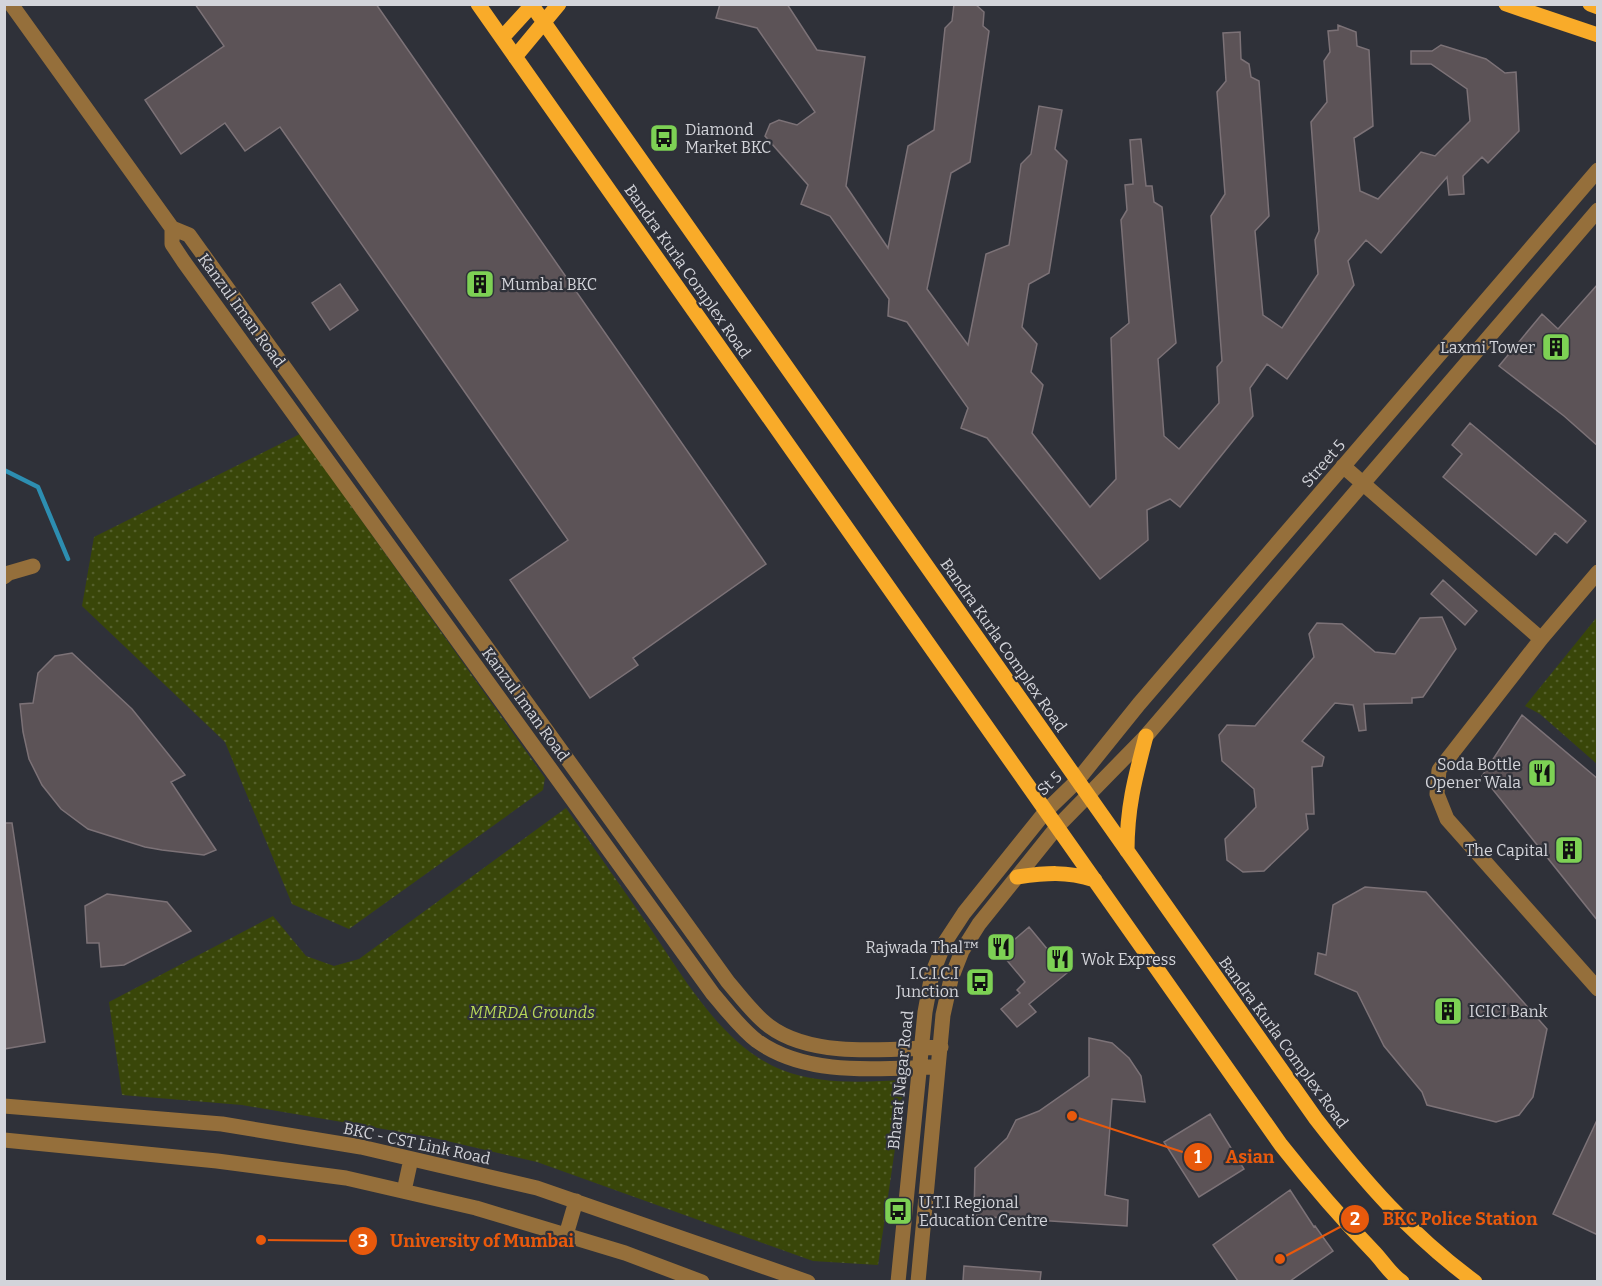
<svg xmlns="http://www.w3.org/2000/svg" width="1602" height="1286" font-family="Bitter,serif">
<defs>
<pattern id="grass-dots" width="8" height="8" patternUnits="userSpaceOnUse" patternTransform="scale(1.5)"><rect width="8" height="8" fill="#394609"/><path d="M2 2h.1M6 6h.1" fill="none" stroke="#55602c" stroke-width="1.8" stroke-linecap="round"/></pattern>
</defs>
<rect width="100%" height="100%" fill="#2f3139"/>
<path fill="url(#grass-dots)" d="M300,434L545,778L543,790L349,929L292,904L225,742L82,606L94,537Z
M1597,617V764L1540,714L1525,706Z
M566,808C594,848 622,888 650,928C684,978 723,1047 782,1070C821,1085 864,1082 905,1080L878,1265L813,1261L537,1162L430,1137L242,1105L122,1095L109,1002L273,916L306,956L334,966L359,959Z"/>
<g fill="none" stroke-linecap="round" stroke-linejoin="round">
<path stroke="#2d8eb1" stroke-width="4.5" d="M4,470L38,487L68,559"/>
</g>
<path fill="#5c5357" stroke="#7c7277" stroke-width="1.5" d="M195,4H376L766,564L633,658L638,665L590,698L510,580L568,540L280,127L245,151L225,123L181,154L145,100L224,46Z
M720,4H787L817,50L865,57L846,186L888,248L908,146L934,130L945,28L952,21L954,4H975L984,12L983,26L989,31L970,162L951,173L927,289L968,345L986,254L1009,245L1021,164L1031,154L1039,106L1062,110L1055,149L1067,161L1049,273L1029,284L1022,327L1037,344L1031,372L1043,385L1032,433L1090,507L1116,479L1111,338L1129,323L1121,220L1127,210L1125,185L1133,184L1130,140L1141,139L1146,186H1152L1154,202L1162,207L1176,343L1158,359L1164,436L1179,449L1219,403L1217,367L1222,361L1211,216L1225,194L1217,92L1226,81L1223,33L1240,32L1241,59L1249,64L1251,77L1259,81L1269,216L1255,231L1263,315L1282,328L1318,274L1315,240L1319,231L1311,122L1327,102L1324,61L1330,52L1328,31L1338,30V25L1356,32L1357,46L1369,50L1373,126L1354,138L1360,191L1378,199L1421,152L1435,156L1470,121L1467,89L1431,64H1411V51H1432L1441,45L1486,59L1505,73L1516,72L1519,131L1488,163L1482,157L1463,176L1464,194L1449,195L1447,177L1381,253L1366,240L1348,261L1354,285L1287,379L1267,364L1250,388L1253,416L1180,507L1170,499L1147,510L1148,540L1100,579L987,438L961,428L968,408L907,322L888,316L889,299L830,216L801,204L808,185L765,136L770,124L779,120L797,125L815,112L757,28L716,18Z
M340,284L358,310L330,330L312,303Z
M1598,284V446L1564,416L1499,366L1542,314L1558,329Z
M1470,423L1586,521L1567,543L1555,533L1536,555L1443,477L1462,454L1452,445Z
M1443,580L1477,611L1465,625L1431,594Z
M1442,617L1456,649L1423,697L1412,698V703L1364,704L1366,730L1359,731L1353,705L1335,703L1302,741L1324,757L1322,766L1312,767L1314,814H1306L1308,829L1264,871L1243,872L1227,860L1225,839L1256,807L1254,789L1222,761L1219,735L1227,725L1255,726L1314,657L1309,634L1317,623L1342,624L1375,652L1395,654L1420,618Z
M72,653L132,709L185,775L171,782L216,850L204,855L162,850L145,847L88,829L61,809L42,785L29,759L23,732L20,704L33,703L38,673L55,656Z
M1522,715L1598,779V921L1482,776Z
M4,823H12L45,1042L4,1049Z
M1365,887L1426,892L1547,1029L1533,1097L1519,1115L1496,1122L1427,1105L1422,1092L1384,1046L1357,992L1315,974L1318,953L1326,955L1333,905Z
M107,894L167,902L191,931L124,965L101,967L99,943H87L85,906Z
M1029,927L1067,973L1029,1004L1036,1012L1017,1027L1001,1009L1020,993L1017,990L1025,982L1000,952Z
M1089,1038L1112,1043L1129,1058L1141,1076L1145,1102L1112,1099L1105,1195L1128,1200L1127,1226L974,1216L975,1168L1007,1138L1016,1120L1039,1111L1089,1076Z
M1210,1114L1244,1169L1199,1197L1164,1142Z
M1598,1118V1235L1553,1214Z
M1290,1190L1314,1227L1315,1226L1333,1251L1290,1281H1238L1213,1245Z
M964,1266L1041,1272L1040,1281H963Z"/>
<g fill="none" stroke-linecap="round" stroke-linejoin="round">
<path stroke="#956f3b" stroke-width="15" d="M11,4L172,228L189,235L728,982C741,997 753,1014 769,1026C813,1059 889,1049 941,1047
M172,228V244L184,262L713,994C727,1010 740,1028 757,1041C806,1076 874,1069 930,1067
M1343,466L1541,639
M1598,572L1541,639L1439,770L1437,794L1447,819L1598,989
M4,577L9,573L33,566
M4,1106L222,1124L361,1147L537,1188L808,1282
M4,1140L217,1161L346,1178L476,1208L625,1253L702,1282
M404,1191L411,1159
M566,1235L576,1201
M898,1282L925,1012L932,974L945,942L964,913L1046,811L1077,781L1139,704L1598,170
M918,1282L943,1015L951,979L962,951L979,924L1057,827L1146,736L1598,210"/>
<path stroke="#f9ab29" stroke-width="15" d="M478,4L1281,1145C1311,1183 1340,1217 1373,1251C1383,1261 1389,1273 1402,1282
M531,4L1316,1119C1364,1181 1411,1235 1475,1282
M1506,4L1598,35
M1590,4L1598,7
M502,38L533,4
M515,57L559,4
M1127,851C1127,807 1135,778 1146,736
M1017,877C1047,873 1065,871 1095,880"/>
</g>
<defs>
<g id="bus-square" transform="scale(1.5)"><rect x="-9" y="-9" width="18" height="18" rx="4" fill="#7dd154" stroke="#2f3139"/><path d="M-5-6H5V4H4V6H2V4H-2V6H-4V4H-5ZM-3.5-4V0h7V-4ZM-3.5 1.2v1.5H-2V1.2ZM2 1.2v1.5H3.5V1.2Z" fill="#111"/></g>
<g id="building-square" transform="scale(1.5)"><rect x="-9" y="-9" width="18" height="18" rx="4" fill="#7dd154" stroke="#2f3139"/><path d="M-4-6H4V6H1V3H-1V6H-4ZM-2.5-4.3h1.7v1.8h-1.7ZM.8-4.3h1.7v1.8H.8ZM-2.5-1h1.7V.8h-1.7ZM.8-1h1.7V.8H.8Z" fill="#111"/></g>
<g id="restaurant-square" transform="scale(1.5)"><rect x="-9" y="-9" width="18" height="18" rx="4" fill="#7dd154" stroke="#2f3139"/><path d="M-5-6h1v4h1v-4h1v4h1v-4h1v5L-1.5 .5V6h-2V.5L-5-1ZM5-6V6H3V1.5H1.5Q1.5-4 5-6Z" fill="#111"/></g>
</defs>
<g fill-rule="evenodd">
<use href="#bus-square" x="664" y="138"/>
<use href="#building-square" x="480" y="284"/>
<use href="#building-square" x="1556" y="347"/>
<use href="#restaurant-square" x="1542" y="773"/>
<use href="#building-square" x="1569" y="850"/>
<use href="#restaurant-square" x="1001" y="947"/>
<use href="#restaurant-square" x="1060" y="959"/>
<use href="#bus-square" x="980" y="982"/>
<use href="#building-square" x="1448" y="1011"/>
<use href="#bus-square" x="898" y="1211"/>
</g>
<g text-anchor="middle" stroke-width="4.5" stroke-linejoin="round" paint-order="stroke">
<g font-size="16" fill="#d3d4da" stroke="#2f3139" text-anchor="start">
<text x="685" y="135">Diamond<tspan x="685" dy="18">Market BKC</tspan></text>
<text x="501" y="290">Mumbai BKC</text>
<text x="1535" y="353" text-anchor="end">Laxmi Tower</text>
<text x="1521" y="770" text-anchor="end">Soda Bottle<tspan x="1521" dy="18">Opener Wala</tspan></text>
<text x="1548" y="856" text-anchor="end">The Capital</text>
<text x="980" y="953" text-anchor="end">Rajwada Thal™</text>
<text x="1081" y="965">Wok Express</text>
<text x="959" y="979" text-anchor="end">I.C.I.C.I<tspan x="959" dy="18">Junction</tspan></text>
<text x="1469" y="1017">ICICI Bank</text>
<text x="919" y="1208">U.T.I Regional<tspan x="919" dy="18">Education Centre</tspan></text>
</g>
<g font-size="16" fill="#d3d4da" stroke="#2f3139">
<text transform="translate(688 271) rotate(55)" y="6">Bandra Kurla Complex Road</text>
<text transform="translate(242 310) rotate(54)" y="6">Kanzul Iman Road</text>
<text transform="translate(1323 463) rotate(-49)" y="6">Street 5</text>
<text transform="translate(1004 645) rotate(55)" y="6">Bandra Kurla Complex Road</text>
<text transform="translate(526 704) rotate(54)" y="6">Kanzul Iman Road</text>
<text transform="translate(1049 783) rotate(-43)" y="6">St 5</text>
<text transform="translate(1284 1042) rotate(54)" y="6">Bandra Kurla Complex Road</text>
<text transform="translate(900 1080) rotate(-84)" y="6">Bharat Nagar Road</text>
<text transform="translate(417 1143) rotate(12)" y="6">BKC - CST Link Road</text>
</g>
<g font-size="16" font-style="italic" fill="#b8d758" stroke="#2f3139">
<text x="532" y="1018">MMRDA Grounds</text>
</g>
</g>
<path fill="none" stroke="#e8590c" stroke-width="2" d="M1072 1116L1198 1157M1280 1259L1355 1219M261 1240L363 1241"/>
<g fill="#e8590c" stroke="#2f3139" stroke-width="2">
<circle cx="1072" cy="1116" r="6"/>
<circle cx="1280" cy="1259" r="6"/>
<circle cx="261" cy="1240" r="6"/>
<circle cx="1198" cy="1157" r="15"/>
<circle cx="1355" cy="1219" r="15"/>
<circle cx="363" cy="1241" r="15"/>
</g>
<g font-size="18" text-anchor="middle" font-weight="bold" fill="#fff">
<text x="1198" y="1163">1</text>
<text x="1355" y="1225">2</text>
<text x="363" y="1247">3</text>
</g>
<g font-size="18" text-anchor="middle" font-weight="bold" fill="#e8590c" stroke="#2f3139" stroke-width="4.5" stroke-linejoin="round" paint-order="stroke">
<text x="1250" y="1163">Asian</text>
<text x="1460" y="1225">BKC Police Station</text>
<text x="482" y="1247">University of Mumbai</text>
</g>
<rect width="1602" height="1286" fill="none" stroke="#d3d4da" stroke-width="12"/>
</svg>
